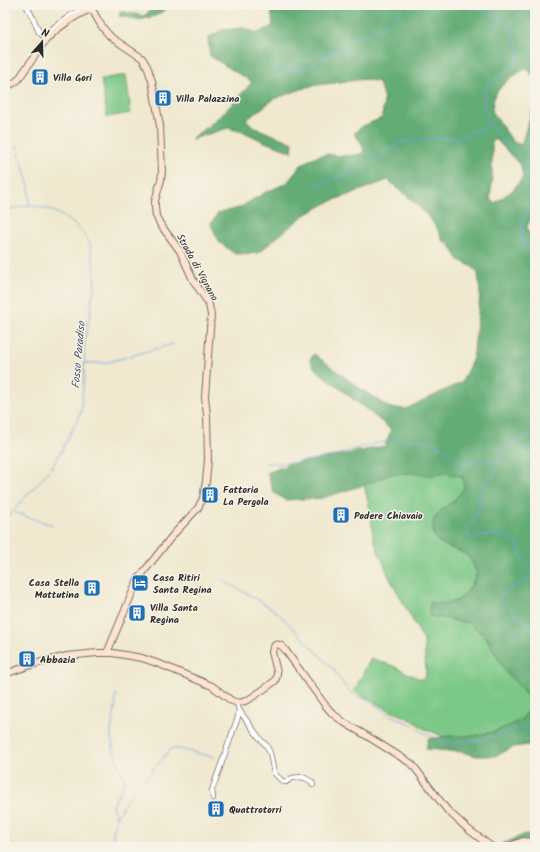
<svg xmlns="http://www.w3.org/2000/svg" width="540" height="852" font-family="Kalam,sans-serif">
<rect width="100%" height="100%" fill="#f7f3e8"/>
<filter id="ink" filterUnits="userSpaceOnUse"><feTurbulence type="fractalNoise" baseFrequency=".025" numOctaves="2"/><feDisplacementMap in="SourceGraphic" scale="8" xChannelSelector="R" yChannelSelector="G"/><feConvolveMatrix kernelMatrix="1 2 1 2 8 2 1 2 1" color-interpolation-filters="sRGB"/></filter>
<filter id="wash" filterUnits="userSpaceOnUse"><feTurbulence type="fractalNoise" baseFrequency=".012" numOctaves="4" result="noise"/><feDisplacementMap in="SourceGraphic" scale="16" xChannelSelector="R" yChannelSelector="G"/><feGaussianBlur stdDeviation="0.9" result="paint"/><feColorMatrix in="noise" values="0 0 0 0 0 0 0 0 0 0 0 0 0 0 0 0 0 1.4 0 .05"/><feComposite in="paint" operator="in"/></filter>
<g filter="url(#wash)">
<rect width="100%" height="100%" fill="#f0e8cf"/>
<path fill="#7bc887" stroke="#537a59" d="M126,75L131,113L107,117L101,79Z
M409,473L429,475L448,473L463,477L464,488L454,501L442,509L438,542L465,554L470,558L477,573L467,593L455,602L438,604L439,617L469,623L486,637L498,658L505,671L523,690L529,699V708L523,718L514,724L496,731L474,736L445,737L423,728L414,721L391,711L354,691L371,658L393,666L420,679H424L426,673L424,641L388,575L383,561L378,551L373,536L371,513L364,485L391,474Z"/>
<path fill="#64ac74" stroke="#486c50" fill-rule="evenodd" d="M156,5H173L155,16L139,20L119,16L120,11L144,16Z
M268,5H535V79L527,68C515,74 502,83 495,95C493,99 493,106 492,111L513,142L521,145L535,102V207L527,227L532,242L535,245V747L529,745L514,747L495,756H476L462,752L426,749L428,739L450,736H474L496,731L513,724L523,718L529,708V700L523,690L505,671L498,658L486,637L468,623L429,616L430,602C444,605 458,604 467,592C472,587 474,579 477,573L470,558L465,554L438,542L433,534V520L442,509L454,501L464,488L463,477L448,473L429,475L409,473L391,474L364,485L322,498L286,500L274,493L267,473L289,464L346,454L385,446L391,430L381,421L315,369L310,359L314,354L362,390L390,408L406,409L462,382L473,358L480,295L478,273L471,266L459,260L449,244L442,240C437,219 405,194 388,180L329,202L303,216L258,253L235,254L219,242L211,224L218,213L239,208L264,193L287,183L300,166L312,158L326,154L341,156L357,155L364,152L362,144L354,133L363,126L382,118L384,100L379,82L365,79L310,86L274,99L246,120L256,128L293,143L292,152L265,142L246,133L228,128L192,139L193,137C216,122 234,103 252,82L210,56L208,38L222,30L243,28L258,33L273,26L271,9ZM496,139L521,166L523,177L513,190L495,203L490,199L492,182V143Z
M526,834L535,835V847H503L501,844Z"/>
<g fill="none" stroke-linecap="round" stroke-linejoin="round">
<path stroke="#75a3de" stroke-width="1" d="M463,5C473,10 486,11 496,16C513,23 525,50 514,67L486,87C478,109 494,132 508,147C511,150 515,152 518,155C524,163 528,173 532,182C536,196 527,208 523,220C521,227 521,234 522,241C523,250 526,253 535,255
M509,25L525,5
M272,65L289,71L300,70L310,66L343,47L352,41L357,37L383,28C390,19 400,13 407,5
M17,146L29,187V204
M313,186L357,172L366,166L384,151L403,142L437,138L450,139L468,134L491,124
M5,210L30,205L51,210L62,216L75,225L84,233L90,245L93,261L95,286L92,297L91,310L85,339L84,377L81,412L68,438L54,464L41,480L5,520
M535,348C529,360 524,378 535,389
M85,363H105L173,344
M535,431L519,441L508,444L504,446L499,459L495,473L492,480L482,487L479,491L480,505L478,512L470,527L467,534L471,538C485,535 506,531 517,544C519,546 519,550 520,553C522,556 523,558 525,561C527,565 532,570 530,575C527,586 502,587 500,599L505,604L535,630
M265,463C289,464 312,462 335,456C342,454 348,451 355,449C372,444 391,440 409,439C422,438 435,441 445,450C450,454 454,459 460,462C468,465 489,460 499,459
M14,512L36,520L53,525
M222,580L260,601L278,613L333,669L346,688L353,694L371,702L394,717L411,724L424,733L445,742L454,743L480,740L525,727L535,726
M116,816L112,807L125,782L124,777L120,770L114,752L111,737V730L115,711L116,694
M113,847V831L116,817L128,798L171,749H179L214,757"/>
</g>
</g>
<g filter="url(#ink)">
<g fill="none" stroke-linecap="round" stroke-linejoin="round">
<g stroke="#706d64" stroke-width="6">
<path id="street" d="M26,5L33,18L39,32L42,35L46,33L74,13L80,11L83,12
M237,703L239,710L261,740L266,745L270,753L274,773L283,782H286L292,778L301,777L305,778L312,782L313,785
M213,798L212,790L238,717L239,710"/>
</g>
<g stroke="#706d64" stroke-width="8">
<path id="secondary" d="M90,5C96,17 102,29 112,38L142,58L147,66L152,81L160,126L162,172L161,180L155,201V207L156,216L160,224L180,251L193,280L207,301L209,305L211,315L205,397L207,415L208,460L206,481L203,498L198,508L173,535L138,579L107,653
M5,87L12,84L18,80L45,41C55,29 77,14 92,9
M5,674L34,664L67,656L97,653H113L142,658L162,665L212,686L232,701L239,703L248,700L267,687L275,681L277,676V672L272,652L273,649L275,645C280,643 283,647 286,651L325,705L333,714L345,723L367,736L412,764L447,810L469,830L492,847
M507,847L523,841L535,842"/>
</g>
<use href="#street" stroke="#fff" stroke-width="4.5"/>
<use href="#secondary" stroke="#fde4d1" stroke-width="6"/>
</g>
</g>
<defs>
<g id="building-square" transform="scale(0.9)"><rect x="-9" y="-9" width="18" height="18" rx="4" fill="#1f6fb2" stroke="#f7f3e8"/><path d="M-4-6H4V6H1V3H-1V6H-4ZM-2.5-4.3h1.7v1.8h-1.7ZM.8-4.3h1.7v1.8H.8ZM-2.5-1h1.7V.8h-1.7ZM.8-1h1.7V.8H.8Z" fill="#fff"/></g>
<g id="hotel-square" transform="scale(0.9)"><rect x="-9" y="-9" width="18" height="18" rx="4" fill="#1f6fb2" stroke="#f7f3e8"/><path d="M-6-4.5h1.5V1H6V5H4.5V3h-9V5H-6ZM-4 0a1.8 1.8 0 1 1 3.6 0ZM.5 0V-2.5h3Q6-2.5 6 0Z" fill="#fff"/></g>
</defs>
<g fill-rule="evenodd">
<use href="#building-square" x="40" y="77"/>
<use href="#building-square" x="163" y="98"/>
<use href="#building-square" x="210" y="495"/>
<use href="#building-square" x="341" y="515"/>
<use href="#hotel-square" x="140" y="583"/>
<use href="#building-square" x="92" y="588"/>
<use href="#building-square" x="137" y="613"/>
<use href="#building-square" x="27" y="659"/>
<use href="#building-square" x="216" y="809"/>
</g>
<g text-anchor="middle" stroke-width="3" stroke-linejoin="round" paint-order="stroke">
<g font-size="10" font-weight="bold" fill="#2b2b2b" stroke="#f7f3e8" text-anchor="start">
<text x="53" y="81">Villa Gori</text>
<text x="176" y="102">Villa Palazzina</text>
<text x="223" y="493">Fattoria<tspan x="223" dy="12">La Pergola</tspan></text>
<text x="354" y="519">Podere Chiavaio</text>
<text x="153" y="581">Casa Ritiri<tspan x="153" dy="12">Santa Regina</tspan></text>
<text x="79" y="586" text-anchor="end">Casa Stella<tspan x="79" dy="12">Mattutina</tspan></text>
<text x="150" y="611">Villa Santa<tspan x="150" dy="12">Regina</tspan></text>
<text x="40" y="663">Abbazia</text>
<text x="229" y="813">Quattrotorri</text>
</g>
<g font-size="10" fill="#2b2b2b" stroke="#f7f3e8">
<text transform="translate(198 267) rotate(61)" y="4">Strada di Vignano</text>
</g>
<g font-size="11" font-style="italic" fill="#45556a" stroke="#f7f3e8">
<text transform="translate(78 355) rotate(-85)" y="4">Fosso Paradiso</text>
</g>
</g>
<rect width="540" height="852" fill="none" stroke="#f7f3e8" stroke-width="20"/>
<g transform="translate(42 42) rotate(20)" stroke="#f7f3e8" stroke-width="3" paint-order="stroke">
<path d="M0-3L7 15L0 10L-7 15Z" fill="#2b2b2b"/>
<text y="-6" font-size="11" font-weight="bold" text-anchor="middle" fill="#2b2b2b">N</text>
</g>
</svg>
